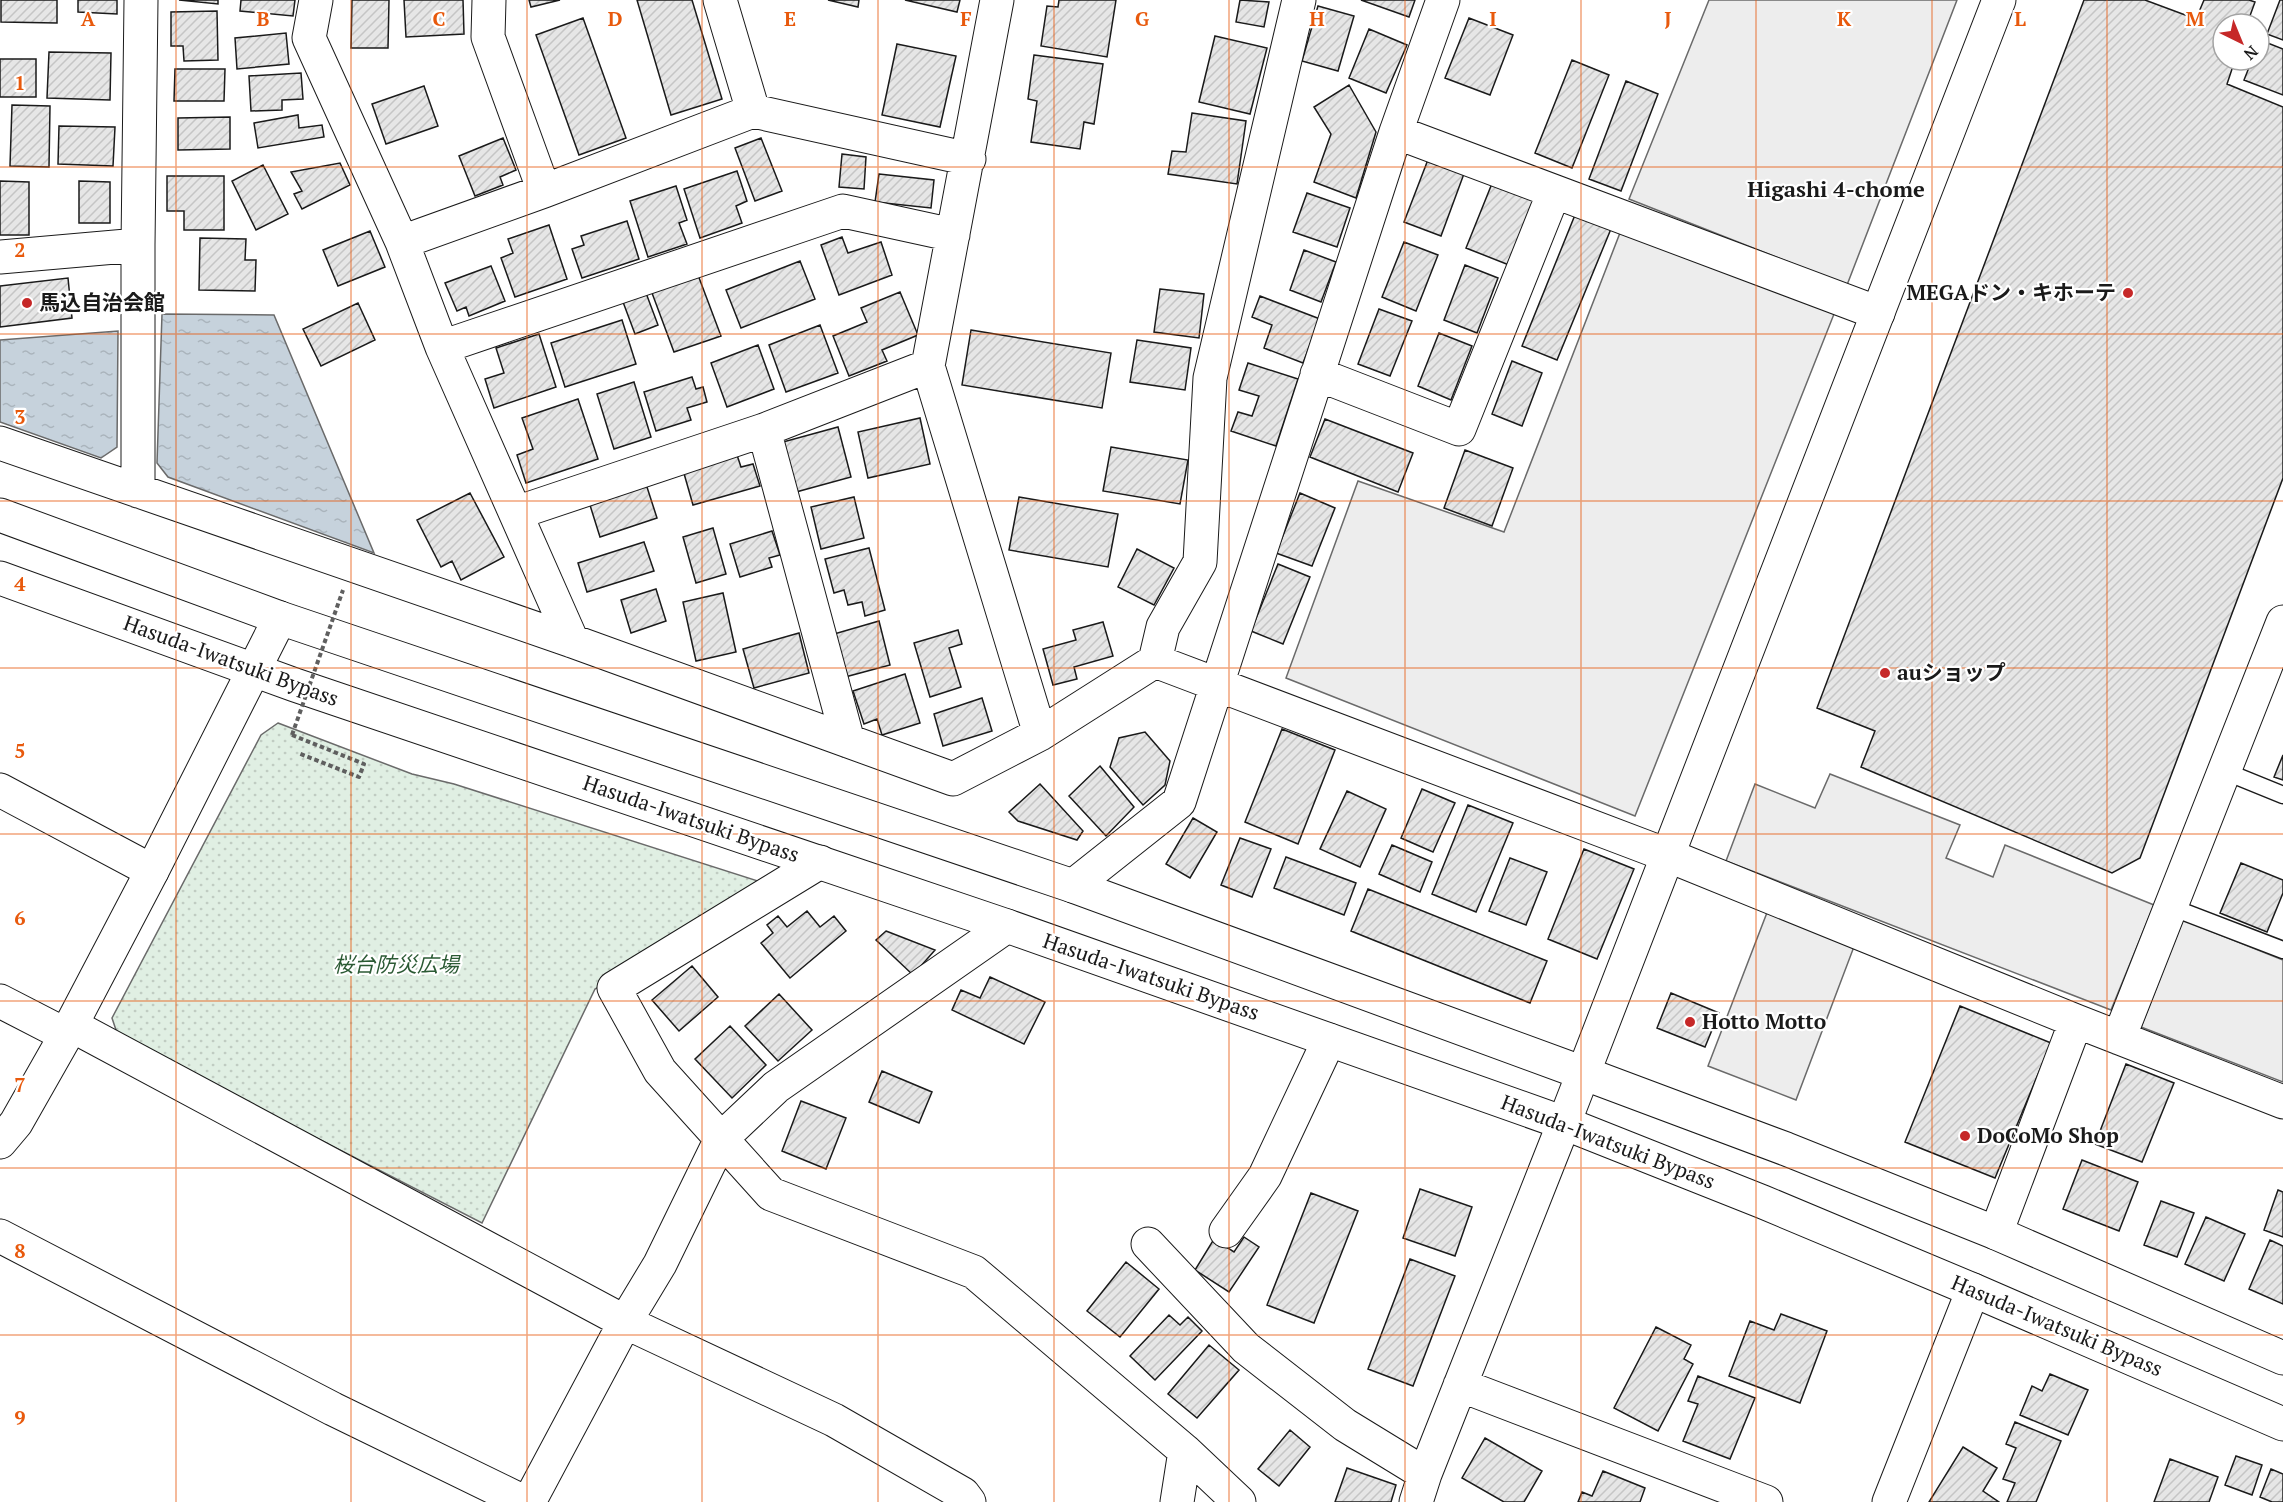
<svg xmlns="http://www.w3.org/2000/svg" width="2283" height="1502" font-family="'PT Serif','Noto Sans JP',serif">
<defs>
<pattern id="grass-dots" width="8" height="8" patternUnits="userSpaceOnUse" patternTransform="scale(1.5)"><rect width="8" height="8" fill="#e0efe3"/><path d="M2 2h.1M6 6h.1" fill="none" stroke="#c0ccc2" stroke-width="1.8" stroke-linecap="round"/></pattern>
<pattern id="water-ripples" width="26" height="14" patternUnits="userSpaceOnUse" patternTransform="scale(1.5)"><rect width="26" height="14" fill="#c6d2dc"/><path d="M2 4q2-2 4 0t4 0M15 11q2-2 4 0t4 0" fill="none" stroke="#aab4bc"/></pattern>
<pattern id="building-hatch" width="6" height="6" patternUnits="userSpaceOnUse" patternTransform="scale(1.5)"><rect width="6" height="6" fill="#e6e6e6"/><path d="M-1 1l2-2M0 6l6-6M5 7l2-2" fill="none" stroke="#c5c5c5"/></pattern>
</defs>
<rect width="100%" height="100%" fill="#fff"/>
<path fill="url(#grass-dots)" stroke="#6a6a6a" stroke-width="1.5" d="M278,723L412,774L454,784L767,884L734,910L595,989L482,1223L118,1036L112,1018L261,735Z"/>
<path fill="#ededed" stroke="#6a6a6a" stroke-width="1.5" d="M1709,0H1957L1847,285L1629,199Z
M1625,220L1836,309L1635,816L1286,678L1358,481L1504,532Z
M1830,774L1960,825L1946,858L1993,877L2005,845L2154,905L2111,1010L1726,861L1755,784L1815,808Z
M1768,910L1855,944L1796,1100L1708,1066Z
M2183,920L2283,960V1082L2141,1027Z"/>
<path fill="url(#water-ripples)" stroke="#6a6a6a" stroke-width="1.5" d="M162,314L274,315L374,553L168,477L157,463Z
M118,331L117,447L101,458L0,422V340Z"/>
<path fill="url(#building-hatch)" stroke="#1a1a1a" stroke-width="1.5" d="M1,0H57V23L1,22Z
M78,0H117V14L78,12Z
M179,0H218V4Z
M241,0H295L293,16L240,11Z
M352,0H389L388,48H351Z
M404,0H463L464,34L406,37Z
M529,0H560L531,7Z
M637,0H692L722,99L671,115Z
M828,0H859L858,7Z
M905,0H960L957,12Z
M1059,0H1116L1107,57L1041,46L1047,6L1058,7Z
M1240,0L1269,2L1264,27L1236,22Z
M1361,0H1415L1409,17Z
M2084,0H2145L2196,19L2204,0H2249L2255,2L2247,24H2223V60H2235L2227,84L2283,107V478L2140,858L2112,873L1861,767L1875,731L1817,708Z
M2280,0H2283V40L2267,34Z
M1318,6L1354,16L1338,71L1302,61Z
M217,11L218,60L184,61L183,46H171V12Z
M583,18L626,138L579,155L536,35Z
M1469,18L1513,35L1490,95L1445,78Z
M1369,29L1407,45L1386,93L1349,78Z
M286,33L289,64L237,69L235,38Z
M1215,36L1267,48L1250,114L1199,102Z
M2260,40L2283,49V95L2244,80L2252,60H2259Z
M897,44L956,56L940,127L882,115Z
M49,52L111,53L110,100L47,98Z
M1034,55L1103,64L1094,124L1084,122L1080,149L1031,142L1037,101L1028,99Z
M0,59H36V97H0Z
M1572,60L1609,75L1572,168L1535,153Z
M175,69H225L224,101H174Z
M301,73L303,99L282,100V110L251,111L249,76Z
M1626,81L1658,94L1621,191L1589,179Z
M1349,85L1376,132L1356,198L1314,182L1331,134L1314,107Z
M424,86L438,126L386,144L372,104Z
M12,105L50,106L49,167L10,166Z
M1192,113L1246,121L1237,184L1168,174L1172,151L1186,152Z
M298,115L299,128L322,125L324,137L258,148L254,123Z
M230,117V149L178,150V118Z
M59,126L115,127L113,166L58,164Z
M503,138L516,170L500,177L503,185L475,196L459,156Z
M761,138L782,191L755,201L735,148Z
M842,154L866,157L864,189L839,187Z
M1429,157L1465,171L1441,236L1404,222Z
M340,163L350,185L302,209L294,194L302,191L291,172Z
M263,165L288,214L256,230L232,181Z
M737,171L747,201L736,206L742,223L700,238L684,189Z
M879,174L934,180L931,208L875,202Z
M167,176H224V230H184V211H167Z
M0,181L29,182V235H0Z
M79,181L110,182V223H79Z
M1493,181L1536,198L1509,265L1466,248Z
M676,186L687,220L679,223L687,244L648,257L630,201Z
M1307,193L1350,208L1337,247L1293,232Z
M1577,210L1613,224L1557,360L1522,346Z
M627,221L639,259L582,278L572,249L584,245L581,236Z
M549,225L567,279L515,297L501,258L513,253L508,239Z
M370,231L385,267L338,286L323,250Z
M842,237L848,253L881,242L892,275L839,295L821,245Z
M200,238L246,239L245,260H256L255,291L199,290Z
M1404,242L1438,255L1416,311L1382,297Z
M1304,250L1336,262L1321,302L1290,290Z
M800,261L815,299L741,328L726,290Z
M1465,265L1498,278L1477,333L1444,320Z
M491,266L505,301L469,316L466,307L457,311L445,283Z
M698,275L721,336L674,352L652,293Z
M68,278L72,318L0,327V286Z
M1160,289L1204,294L1199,338L1154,332Z
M900,292L918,335L882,350L887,361L849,376L833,336L867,322L861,308Z
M646,293L658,325L635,334L623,302Z
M1260,296L1320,319L1303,363L1264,348L1272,325L1252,317Z
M358,303L375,340L321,366L303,329Z
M1379,309L1412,321L1390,376L1358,364Z
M622,320L636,364L565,387L551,343Z
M820,325L838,373L786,392L769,345Z
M971,330L1111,353L1102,408L962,385Z
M1439,333L1472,346L1451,400L1418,386Z
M539,334L556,387L494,408L485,379L504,373L496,348Z
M1137,340L1191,348L1185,390L1130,382Z
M758,345L774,389L727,407L711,363Z
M1512,361L1542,373L1522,426L1492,414Z
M1248,363L1298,379L1276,446L1231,431L1238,412L1252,416L1259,396L1239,390Z
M692,377L696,389L703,387L707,402L687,408L691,420L656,431L644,392Z
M634,382L651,437L614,449L597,394Z
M578,399L598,459L526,483L517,455L533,449L522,418Z
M920,418L930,464L868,478L858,432Z
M1325,419L1413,453L1398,492L1310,457Z
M838,427L851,477L796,492L783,442Z
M1111,447L1188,460L1180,504L1103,491Z
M1465,450L1513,468L1492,526L1444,508Z
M737,455L741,467L753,464L760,486L693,505L683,470Z
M646,484L657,518L600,537L589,502Z
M470,493L504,557L461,580L452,561L441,567L417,520Z
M1300,493L1335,508L1312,566L1276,553Z
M854,497L864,538L821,549L811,507Z
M1019,497L1118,514L1108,567L1009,550Z
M713,528L726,574L696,583L683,537Z
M772,531L780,555L769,558L772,567L740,577L730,544Z
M644,542L654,571L587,592L578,563Z
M869,548L885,610L865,616L862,602L848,605L844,590L834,593L825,559Z
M1137,549L1174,568L1154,605L1118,587Z
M1278,564L1310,577L1283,644L1251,631Z
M656,589L666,621L631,633L621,600Z
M723,593L736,652L696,661L683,602Z
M879,621L890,665L845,677L834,634Z
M1103,622L1113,656L1074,667L1077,679L1053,685L1043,649L1076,640L1073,630Z
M958,630L962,644L949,648L961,687L930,697L914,643Z
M799,633L809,673L754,688L743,649Z
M905,674L920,723L882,735L877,719L864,724L853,691Z
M982,698L992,731L943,746L934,714Z
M1282,729L1335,750L1298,844L1245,822Z
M1145,732L1170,761L1165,785L1143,805L1110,767L1119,738Z
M2283,755V780L2274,777Z
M1100,766L1134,807L1106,836L1069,796Z
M1040,784L1083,831L1077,840L1018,821L1009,812Z
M1422,789L1455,803L1433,852L1401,838Z
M1347,791L1386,809L1360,867L1320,849Z
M1468,805L1513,823L1476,912L1432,894Z
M1193,818L1217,832L1190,878L1166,864Z
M1240,838L1271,849L1252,897L1221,885Z
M1392,845L1432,862L1420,892L1379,874Z
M1584,849L1634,869L1597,959L1548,939Z
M1286,857L1356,883L1344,915L1274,888Z
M1510,858L1547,872L1526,925L1489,911Z
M2241,863L2283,880V893L2267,932L2220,913Z
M1368,889L1547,961L1530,1003L1351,931Z
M807,911L820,927L834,916L846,931L790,978L761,943L773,933L767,925L778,916L787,927Z
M886,931L935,950L913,975L876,940Z
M692,966L718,997L679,1031L652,1000Z
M990,977L1045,1002L1024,1044L952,1010L961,990L980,998Z
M1671,993L1719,1013L1705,1047L1657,1028Z
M779,994L812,1030L778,1061L745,1026Z
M1960,1006L2051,1043L1995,1178L1905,1142Z
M730,1026L766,1065L732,1098L695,1059Z
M2126,1064L2174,1083L2142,1162L2095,1144Z
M882,1071L932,1092L919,1123L869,1102Z
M801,1101L846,1118L826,1169L782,1151Z
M2082,1160L2138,1182L2119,1231L2063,1209Z
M1420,1189L1472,1207L1455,1256L1403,1238Z
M2278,1190L2283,1192V1237L2264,1230Z
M1311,1193L1358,1211L1314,1323L1267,1305Z
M2161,1201L2194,1213L2177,1257L2144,1245Z
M2206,1217L2245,1234L2224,1281L2185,1264Z
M1244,1237L1259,1247L1229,1292L1195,1270L1214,1239L1234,1252Z
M2270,1240L2283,1246V1304L2249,1289Z
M1410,1259L1455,1276L1413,1386L1368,1369Z
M1126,1262L1159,1289L1120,1337L1087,1311Z
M1781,1314L1827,1331L1800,1403L1729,1376L1750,1321L1774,1330Z
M1169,1315L1180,1325L1188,1317L1202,1331L1155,1380L1130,1356Z
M1656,1327L1691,1345L1684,1359L1693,1364L1658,1431L1614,1408Z
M1209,1345L1239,1370L1197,1418L1168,1394Z
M2050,1374L2088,1390L2068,1435L2020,1415L2032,1386L2042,1391Z
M1698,1376L1755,1398L1730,1459L1683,1441L1698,1404L1688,1401Z
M2015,1422L2061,1441L2036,1502H2007L2015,1483L2003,1479L2016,1448L2006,1444Z
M1290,1430L1310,1447L1279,1486L1258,1469Z
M1485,1438L1542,1471L1524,1502H1504L1462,1478Z
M1963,1447L1997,1468L1983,1491L1999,1502H1929Z
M2236,1456L2262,1465L2252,1495L2225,1485Z
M2170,1459L2218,1477L2209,1502H2154Z
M1347,1468L1396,1485L1391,1502H1335Z
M2271,1469L2283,1474V1502H2272L2260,1497Z
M1603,1471L1645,1488L1640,1502H1578L1582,1492L1592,1496Z"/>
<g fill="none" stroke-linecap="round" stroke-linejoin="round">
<g stroke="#1a1a1a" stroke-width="19">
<path id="service" d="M2224,771L2283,795
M2171,907L2283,950"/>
</g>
<g stroke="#1a1a1a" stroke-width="35">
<path id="minor" d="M316,0L309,38L402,242L442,347L572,641
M489,0L488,37L544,191
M720,0L753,111
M997,0L928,366L1040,734
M1396,132L1878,313
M402,242L544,191L753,111L969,159
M0,257L138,245
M442,347L843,211L953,235
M1317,374L1459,429L1554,192
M764,430L848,741
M0,443L572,641L953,779L1040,734L1155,661L1163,627L1200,562L1210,378L1299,0
M138,491V245L141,0
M516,513L764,430L928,366
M1155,661L1667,855L2076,1021L2283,1102
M0,790L152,871
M820,862L614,988L660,1071L771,1194L974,1272L1185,1451L1239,1502
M1073,886L1179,802L1396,132L1443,0
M0,1001L66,1035
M71,1025L625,1322L834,1420L963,1494L969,1502
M2119,1038L2283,622
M1226,1231L1265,1176L1329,1040
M1996,1233L2076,1021
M0,1236L333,1409L524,1502
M1148,1244L1246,1348L1345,1425L1425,1474
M1460,1385L1766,1502
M529,1502L625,1322L660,1264L721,1139L776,1087L1007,926
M1177,1502L1185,1451
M1416,1502L1425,1474L1564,1123
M1889,1502L1973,1290"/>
</g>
<g stroke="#1a1a1a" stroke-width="35">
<path id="tertiary" d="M1564,1123L1999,0
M0,1142L16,1123L66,1035L152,871L280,618"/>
</g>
<g stroke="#1a1a1a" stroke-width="35">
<path id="trunk" d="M0,515L280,618L1073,886L1583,1073L1786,1149L1996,1233L2283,1358
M0,578L295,685L1007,926L1564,1123L1763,1202L1973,1290L2283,1424"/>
</g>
<path stroke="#5f5f5f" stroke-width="4" stroke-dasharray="4.5 3" stroke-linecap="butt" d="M292,735L364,764L359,777L298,753"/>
<use href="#service" stroke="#fff" stroke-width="16"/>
<use href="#minor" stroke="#fff" stroke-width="33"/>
<use href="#tertiary" stroke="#fff" stroke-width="33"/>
<use href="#trunk" stroke="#fff" stroke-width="33"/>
<path stroke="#5f5f5f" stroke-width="4" stroke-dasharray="4.5 3" stroke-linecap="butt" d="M292,735L343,590"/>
</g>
<path fill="none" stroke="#e8590c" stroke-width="1.5" stroke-opacity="0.55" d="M176,0V1502M351,0V1502M527,0V1502M702,0V1502M878,0V1502M1054,0V1502M1229,0V1502M1405,0V1502M1581,0V1502M1756,0V1502M1932,0V1502M2107,0V1502M0,167H2283M0,334H2283M0,501H2283M0,668H2283M0,834H2283M0,1001H2283M0,1168H2283M0,1335H2283"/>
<g fill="#c62828" stroke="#fff" stroke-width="2">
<circle cx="2128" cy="293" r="6"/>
<circle cx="27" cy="303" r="6"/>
<circle cx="1885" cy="673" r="6"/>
<circle cx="1690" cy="1022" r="6"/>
<circle cx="1965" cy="1136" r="6"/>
</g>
<g text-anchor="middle" stroke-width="4.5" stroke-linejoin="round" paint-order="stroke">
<g font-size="21" font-weight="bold" fill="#1a1a1a" stroke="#fff" text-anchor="start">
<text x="2116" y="300" text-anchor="end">MEGAドン・キホーテ</text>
<text x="39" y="310">馬込自治会館</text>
<text x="1897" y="680">auショップ</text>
<text x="1702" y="1029">Hotto Motto</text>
<text x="1977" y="1143">DoCoMo Shop</text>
</g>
<g font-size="21" fill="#1a1a1a" stroke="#fff">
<text transform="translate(231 661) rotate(20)" y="7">Hasuda-Iwatsuki Bypass</text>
<text transform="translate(691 819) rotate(19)" y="7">Hasuda-Iwatsuki Bypass</text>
<text transform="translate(1151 977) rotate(19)" y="7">Hasuda-Iwatsuki Bypass</text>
<text transform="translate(1608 1142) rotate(21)" y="7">Hasuda-Iwatsuki Bypass</text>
<text transform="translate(2057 1326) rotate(23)" y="7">Hasuda-Iwatsuki Bypass</text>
</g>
<g font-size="21" font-style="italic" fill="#2b5a34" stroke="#fff">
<text x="396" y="972">桜台防災広場</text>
</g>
<g font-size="22" font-weight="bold" fill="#1a1a1a" stroke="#fff">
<text x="1836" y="197">Higashi 4-chome</text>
</g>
</g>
<g font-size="20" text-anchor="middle" font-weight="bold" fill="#e8590c" stroke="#fff" stroke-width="4.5" stroke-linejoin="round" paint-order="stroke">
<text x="88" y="26">A</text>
<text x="263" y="26">B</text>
<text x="439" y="26">C</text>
<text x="615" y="26">D</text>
<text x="790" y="26">E</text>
<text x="966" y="26">F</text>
<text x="1142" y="26">G</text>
<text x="1317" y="26">H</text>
<text x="1493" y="26">I</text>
<text x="1668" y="26">J</text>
<text x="1844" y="26">K</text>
<text x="2020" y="26">L</text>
<text x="2195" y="26">M</text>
<text x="20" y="90">1</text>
<text x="20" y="257">2</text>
<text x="20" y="424">3</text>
<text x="20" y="591">4</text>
<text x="20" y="758">5</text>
<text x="20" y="925">6</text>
<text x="20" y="1092">7</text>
<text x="20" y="1258">8</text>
<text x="20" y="1425">9</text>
</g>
<g transform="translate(2241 42) rotate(137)"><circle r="28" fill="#ffffff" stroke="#a3a3a3" stroke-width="1.5"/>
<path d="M0-4.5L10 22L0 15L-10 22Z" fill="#c62828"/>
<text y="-9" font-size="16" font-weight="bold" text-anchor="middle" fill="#1a1a1a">N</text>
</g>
</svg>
